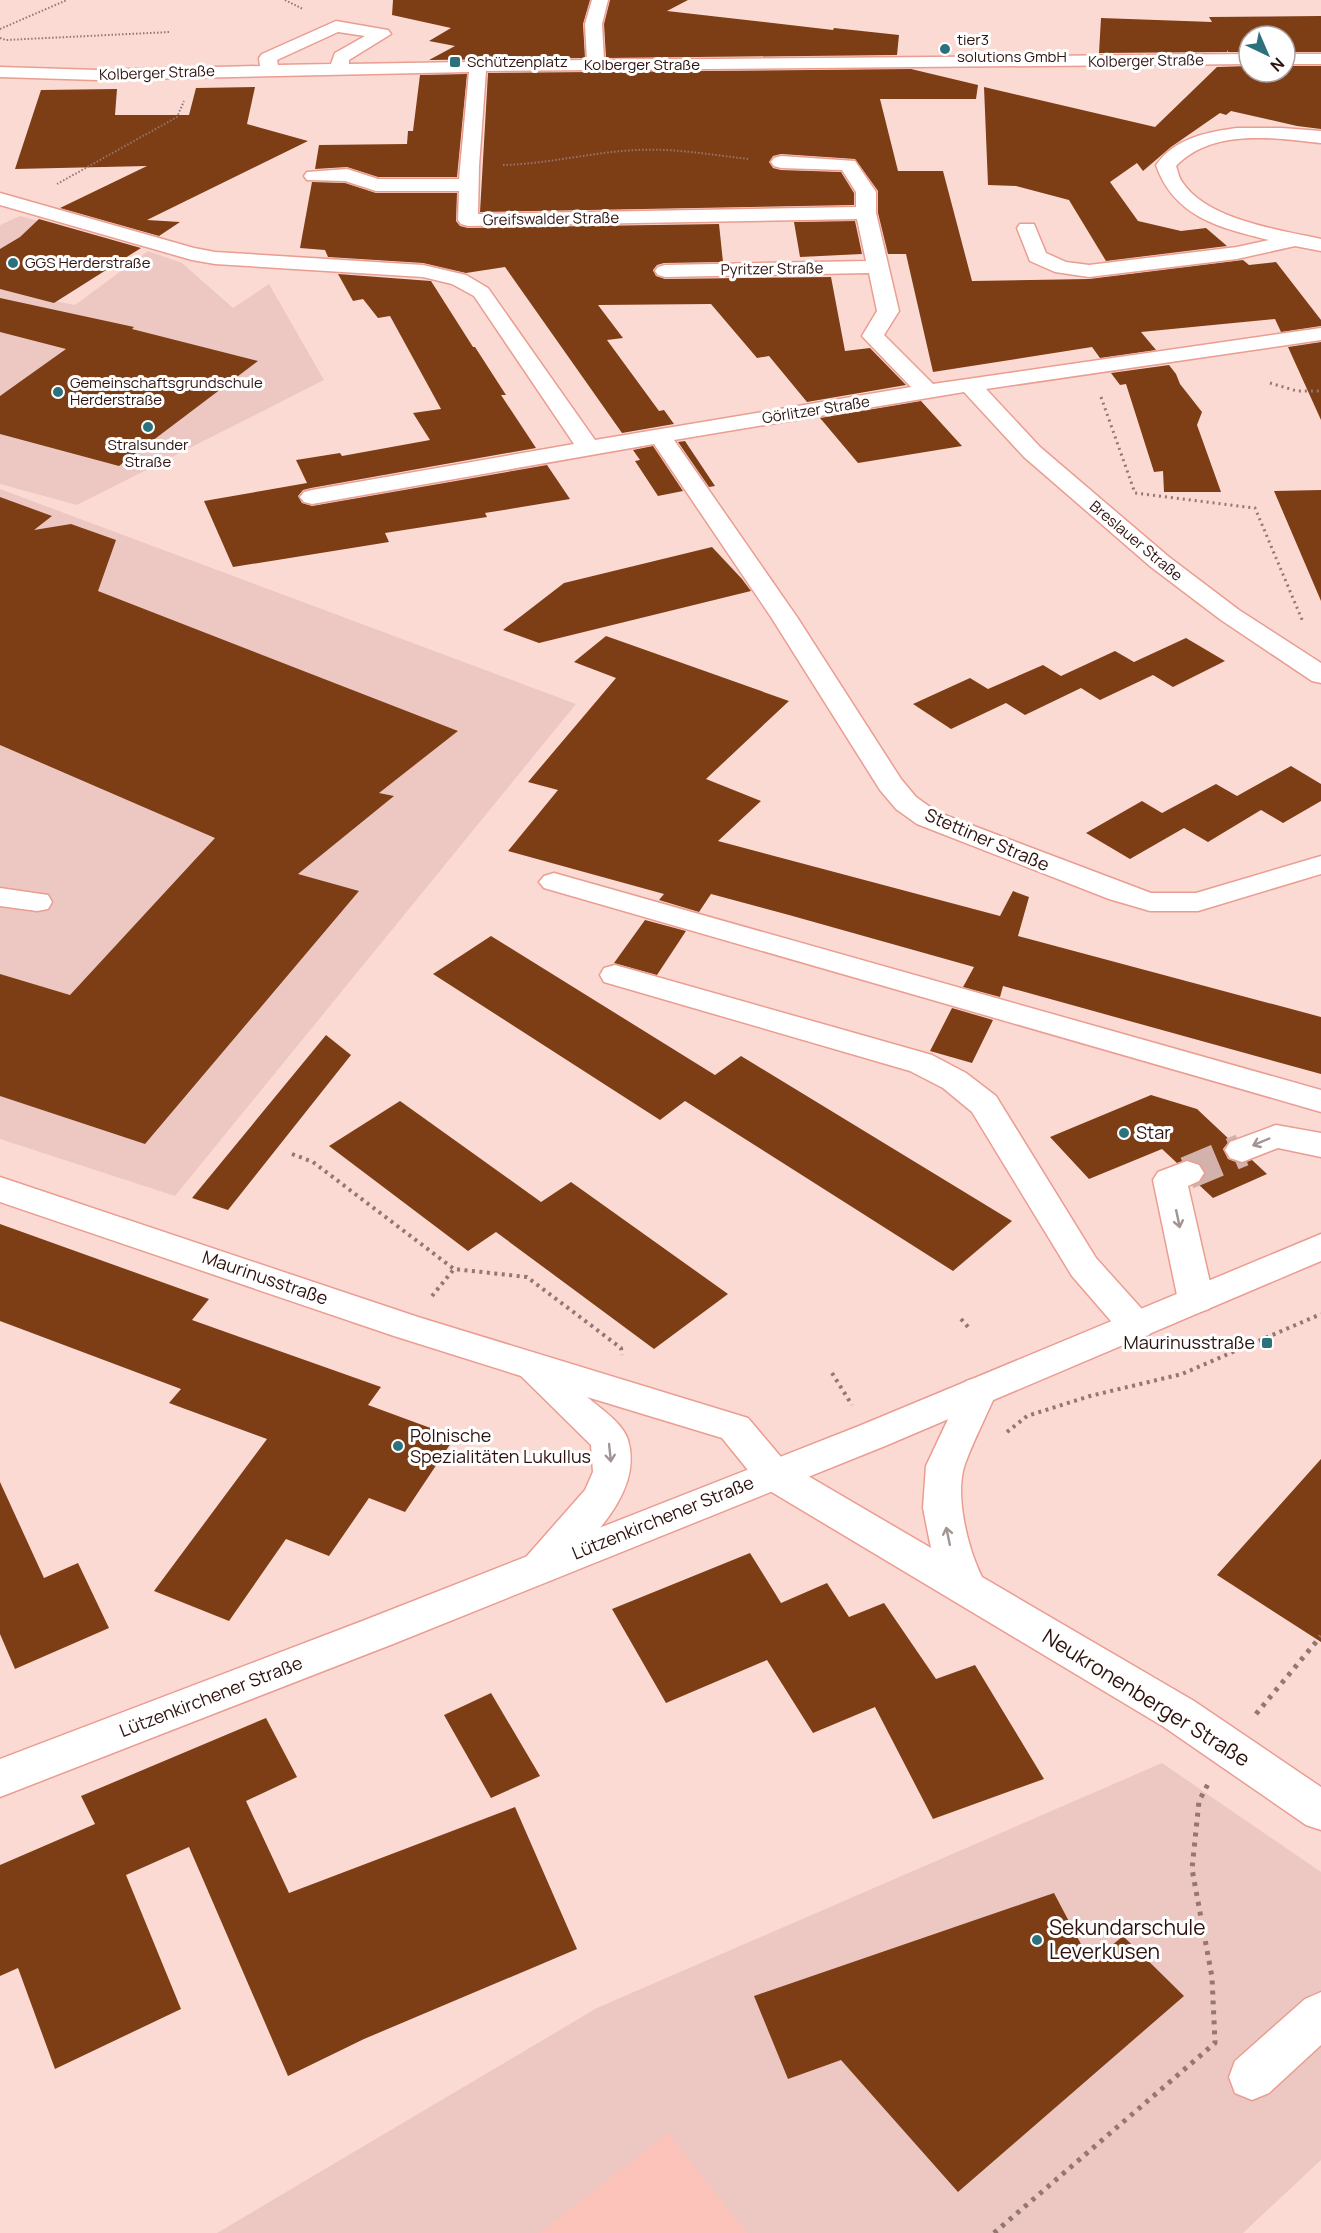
<svg xmlns="http://www.w3.org/2000/svg" width="1321" height="2233" font-family="Manrope,sans-serif">
<rect width="100%" height="100%" fill="#fcdad4"/>
<path fill="#edc8c2" d="M20,216L101,238L16,293L75,305L148,251L182,263L233,308L269,284L324,380L77,505L0,484V225Z
M0,489L576,704L175,1196L0,1139Z
M1162,1763L1321,1872V2160L1243,2233H217L597,2008Z"/>
<path fill="#fbc3ba" d="M668,2133L747,2233H539Z"/>
<path fill="#7d3e16" d="M393,0H590L583,24L585,58L429,60L455,46L429,41L451,28L392,15Z
M610,0H688L667,11L833,30L834,28L899,35L897,55L606,58L604,24Z
M1321,16V52H1285V36H1249V52H1228L1227,50V52L1099,53L1101,18L1212,22L1209,17Z
M1249,66V72H1285V66H1321V129L1297,126L1231,111L1226,115L1220,113L1171,147L1143,171L1137,163L1110,182L1138,221L1181,231L1206,228L1227,246L1106,261L1069,200L1016,186L988,185L984,87L1155,127L1217,67Z
M911,69L978,85L976,99H880L898,171H943L972,281L1089,279L1243,260L1249,265L1276,262L1321,320V326L1281,332L1275,319L1141,332L1156,350L1100,358L1092,347L933,372L906,254H888L878,213V191L855,159L781,154L773,156L769,162L773,168L781,170L841,172L854,193V205L480,212L488,73Z
M467,74L457,177H378L347,167L315,169L319,145L407,144L408,131H413L420,75Z
M255,87L247,124L308,141L147,220L180,222L159,236L60,208L147,166L15,169L41,90L117,89L115,115H189L196,88Z
M312,182L345,183L376,193H457L456,221L460,226L468,228L719,224L723,262L664,263L657,265L653,270L656,276L665,279L831,277L845,351L870,348L906,385L807,402L769,356L757,358L711,304L598,305L623,338L607,340L659,411L664,410L674,424L622,433L505,267L466,273L423,263L328,257L325,250L300,248Z
M39,219L141,248L54,303L0,289V249L20,237Z
M855,221L862,254L800,257L794,222Z
M338,274L431,281L473,347H475L506,395H501L536,448L311,488L303,490L298,496L302,503L312,506L547,465L570,499L485,513L487,517L385,533L389,542L233,567L204,501L307,483L296,460L340,453L342,456L430,440L413,413L441,409L390,316L378,318L363,299L353,301Z
M0,298L134,327L132,329L258,361L119,466L0,434V396L66,349L0,332Z
M1321,342V420L1288,347Z
M1169,365L1176,374L1180,384L1202,412L1197,425L1221,492H1164L1163,471L1154,472L1126,384L1120,385L1111,373Z
M921,401L962,446L858,463L820,418Z
M685,441L715,486L709,487L678,442Z
M653,446L683,491L658,496L635,461L640,460L633,450Z
M1321,490V601L1274,491Z
M0,497L52,516L34,530L71,524L116,540L98,591L458,731L379,793L394,796L298,874L359,891L145,1144L0,1096V974L70,995L215,838L0,745Z
M712,547L742,579L751,591L539,643L503,630L564,583Z
M606,636L789,701L706,779L761,801L718,841L1000,916L1013,891L1029,897L1018,936L1321,1017V1074L1003,986L1000,997L963,987L974,967L789,915L711,894L699,912L659,900L664,894L508,851L558,790L528,782L616,678L574,662Z
M1186,638L1225,661L1173,687L1153,675L1100,700L1081,688L1025,715L1006,703L951,729L913,704L970,678L988,689L1043,665L1061,676L1115,651L1134,662Z
M1291,766L1321,784V801L1283,823L1261,810L1208,842L1184,828L1130,859L1086,833L1142,801L1162,813L1216,784L1237,796Z
M645,920L686,931L657,975L614,963Z
M491,936L715,1075L741,1056L1012,1221L953,1271L685,1101L660,1120L433,974Z
M952,1008L993,1020L972,1063L930,1051Z
M326,1035L351,1055L228,1210L192,1198Z
M1151,1095L1197,1109L1230,1140L1223,1149L1228,1159L1241,1164L1252,1160L1267,1174L1213,1198L1198,1184L1206,1174L1201,1164L1188,1159L1177,1163L1162,1149L1089,1179L1050,1137Z
M400,1101L541,1202L571,1182L728,1294L654,1349L496,1232L468,1251L329,1146Z
M0,1224L209,1299L192,1320L381,1387L368,1405L455,1437L405,1512L369,1498L329,1556L286,1539L229,1621L154,1591L267,1439L169,1403L181,1389L0,1321Z
M1321,1459V1642L1217,1575Z
M0,1482L44,1578L78,1563L109,1628L15,1669L0,1634Z
M750,1553L781,1603L827,1583L849,1617L884,1603L936,1679L975,1665L1044,1779L933,1819L875,1707L813,1733L767,1660L666,1703L612,1609Z
M491,1693L540,1776L491,1798L444,1715Z
M266,1718L297,1777L246,1801L289,1893L515,1807L577,1949L364,2039L288,2076L189,1847L126,1875L181,2009L55,2069L18,1968L0,1976V1865L95,1824L81,1796Z
M1054,1893L1091,1963L1123,1936L1184,1996L958,2192L841,2060L788,2079L754,1996Z"/>
<g fill="none" stroke-linecap="round" stroke-linejoin="round">
<path stroke="#d3b2ac" stroke-width="33" stroke-dasharray="33 16" stroke-linecap="butt" d="M1187,1173L1242,1150"/>
<g stroke="#ea9d90" stroke-width="3">
<path id="minor" d="M592,0H608L602,24L604,60L1249,54V64L486,71L479,166L478,214L856,207V192L842,170L781,168L774,166L771,162L774,158L781,156L855,161L876,192V213L899,311L884,335L933,384L1321,328V340L986,389L1040,447L1169,557L1239,610L1321,663V683L1312,681L1221,620L1151,567L1024,457L964,392L674,440L797,617L901,779L916,797L937,812L1151,893H1196L1321,856V874L1198,911H1150L1109,899L917,824L896,809L880,790L771,617L654,444L312,504L304,502L300,497L304,492L312,490L574,444L474,296L452,284L423,277L215,264L192,260L0,205V193L194,248L215,252L423,265L466,275L488,288L595,440L911,387L862,336L877,311L869,273L665,277L658,275L655,271L658,267L665,265L866,261L857,219L468,226L461,224L458,220L459,191H376L345,181L307,180L304,176L307,172L347,169L378,179H459L469,72L97,80L0,77V67L97,70L260,66L259,58L262,54L336,21L382,29L388,30L391,34L349,60V64L587,60L585,24ZM338,32L365,36L335,53L331,64L278,65L277,60Z
M1285,54H1321V64H1285Z
M1237,128H1282L1321,131V143C1274,138 1212,128 1176,166C1178,171 1179,179 1183,183C1208,220 1280,230 1321,239V251L1295,246L1237,259L1089,277L1055,272L1030,261L1017,228L1020,224H1034L1046,253L1066,262L1089,265L1237,247L1269,240C1220,228 1174,217 1156,165C1175,138 1207,132 1237,128Z
M554,873L1321,1090V1112L544,888L539,882L544,876Z
M0,888L48,895L52,902L48,909L37,911L0,906Z
M615,965L932,1055L966,1073L996,1096L1096,1258L1149,1317L1154,1326L1149,1335L1136,1339L1123,1335L1072,1276L972,1112L943,1088L910,1071L604,982L600,975L604,968Z
M1276,1125L1321,1133V1157L1278,1148L1242,1162L1230,1158L1225,1150L1230,1142Z
M1187,1161L1199,1165L1204,1173L1199,1181L1188,1186L1214,1300L1209,1309L1196,1313L1183,1309L1178,1300L1153,1180L1158,1172Z
M0,1177L418,1317L748,1418L786,1463L931,1548L923,1508L926,1466L966,1381L979,1377L992,1381L997,1391C987,1415 974,1439 965,1464C954,1495 968,1549 982,1577L1194,1701L1321,1787V1830L1306,1825L1164,1727L760,1485L722,1438L587,1397C600,1408 623,1423 628,1440C644,1495 586,1542 554,1579L540,1584L526,1579L520,1568L526,1557L585,1490L593,1472L591,1445L521,1376L394,1336L0,1202Z
M1321,1992V2045L1269,2093L1252,2100L1235,2093L1229,2077L1235,2061L1305,1999Z"/>
</g>
<g stroke="#ea9d90" stroke-width="3">
<path id="major" d="M1321,1234V1261L885,1446L393,1644L0,1797V1759L365,1620L859,1426Z"/>
</g>
<path stroke="#957671" stroke-width="2" stroke-dasharray="1.5 2" stroke-linecap="butt" d="M285,0L303,9
M0,29L67,0
M0,38L6,40L170,32
M503,165C548,164 592,152 637,150C675,148 712,155 749,159
M57,184L177,117L184,101"/>
<path stroke="#957671" stroke-width="3" stroke-dasharray="2 4" stroke-linecap="butt" d="M1270,383L1297,391H1321
M1101,397L1135,493L1255,508L1303,622"/>
<path stroke="#957671" stroke-width="4" stroke-dasharray="3 4.5" stroke-linecap="butt" d="M292,1154L313,1162L454,1269L527,1277L621,1348L622,1355
M432,1296L454,1269
M961,1319L969,1328
M832,1373L852,1405
M1007,1432L1027,1416L1090,1396L1182,1374L1321,1314"/>
<path stroke="#957671" stroke-width="5" stroke-dasharray="4 6" stroke-linecap="butt" d="M1256,1714L1321,1636
M994,2233L1215,2043L1212,1977L1192,1869L1199,1801L1208,1784"/>
<use href="#minor" fill="#fff" fill-rule="evenodd"/>
<use href="#major" fill="#fff" fill-rule="evenodd"/>
</g>
<defs><path id="oneway-shaft" d="M-6 0H5M1.5-3L5.5 0L1.5 3" fill="none" stroke-width="1.6" stroke-linecap="round" stroke-linejoin="round" transform="scale(1.5)"/></defs>
<g stroke="#a19493">
<use href="#oneway-shaft" transform="translate(1261 1142) rotate(157)"/>
<use href="#oneway-shaft" transform="translate(1178 1219) rotate(78)"/>
<use href="#oneway-shaft" transform="translate(610 1453) rotate(84)"/>
<use href="#oneway-shaft" transform="translate(948 1536) rotate(-102)"/>
</g>
<g fill="#2b727d" stroke="#fff" stroke-width="2">
<circle cx="945" cy="49" r="6"/>
<rect x="449" y="56" width="12" height="12" rx="3"/>
<circle cx="13" cy="263" r="6"/>
<circle cx="58" cy="392" r="6"/>
<circle cx="148" cy="427" r="6"/>
<circle cx="1124" cy="1133" r="6"/>
<rect x="1261" y="1337" width="12" height="12" rx="3"/>
<circle cx="398" cy="1446" r="6"/>
<circle cx="1037" cy="1940" r="6"/>
</g>
<g text-anchor="middle" stroke-width="6" stroke-linejoin="round" paint-order="stroke">
<g font-size="15" fill="#2e120e" stroke="#fff" text-anchor="start">
<text x="957" y="45">tier3<tspan x="957" dy="17">solutions GmbH</tspan></text>
<text x="467" y="67">Schützenplatz</text>
<text x="25" y="268">GGS Herderstraße</text>
<text x="70" y="388">Gemeinschaftsgrundschule<tspan x="70" dy="17">Herderstraße</tspan></text>
<text x="148" y="450" text-anchor="middle">Stralsunder<tspan x="148" dy="17">Straße</tspan></text>
</g>
<g font-size="15" fill="#2e120e" stroke="#fff">
<text transform="translate(1146 61) rotate(-1)" y="5">Kolberger Straße</text>
<text x="642" y="70">Kolberger Straße</text>
<text transform="translate(157 73) rotate(-2)" y="5">Kolberger Straße</text>
<text transform="translate(551 219) rotate(-1)" y="5">Greifswalder Straße</text>
<text transform="translate(772 269) rotate(-1)" y="5">Pyritzer Straße</text>
<text transform="translate(816 410) rotate(-9)" y="5">Görlitzer Straße</text>
<text transform="translate(1136 541) rotate(40)" y="5">Breslauer Straße</text>
</g>
<g font-size="18" fill="#2e120e" stroke="#fff">
<text transform="translate(987 840) rotate(23)" y="6">Stettiner Straße</text>
<text transform="translate(265 1278) rotate(19)" y="6">Maurinusstraße</text>
<text transform="translate(663 1518) rotate(-22)" y="6">Lützenkirchener Straße</text>
<text transform="translate(211 1697) rotate(-21)" y="6">Lützenkirchener Straße</text>
</g>
<g font-size="18" fill="#2e120e" stroke="#fff" text-anchor="start">
<text x="1136" y="1139">Star</text>
<text x="1255" y="1349" text-anchor="end">Maurinusstraße</text>
<text x="410" y="1442">Polnische<tspan x="410" dy="21">Spezialitäten Lukullus</tspan></text>
</g>
<g font-size="21" fill="#2e120e" stroke="#fff">
<text transform="translate(1146 1698) rotate(32)" y="7">Neukronenberger Straße</text>
</g>
<g font-size="21" fill="#2e120e" stroke="#fff" text-anchor="start">
<text x="1049" y="1935">Sekundarschule<tspan x="1049" dy="24">Leverkusen</tspan></text>
</g>
</g>
<g transform="translate(1267 54) rotate(136)"><circle r="28" fill="#ffffff" stroke="#aba09f" stroke-width="1.5"/>
<path d="M0-4.5L10 22L0 15L-10 22Z" fill="#2b727d"/>
<text y="-9" font-size="16" font-weight="bold" text-anchor="middle" fill="#2e120e">N</text>
</g>
</svg>
